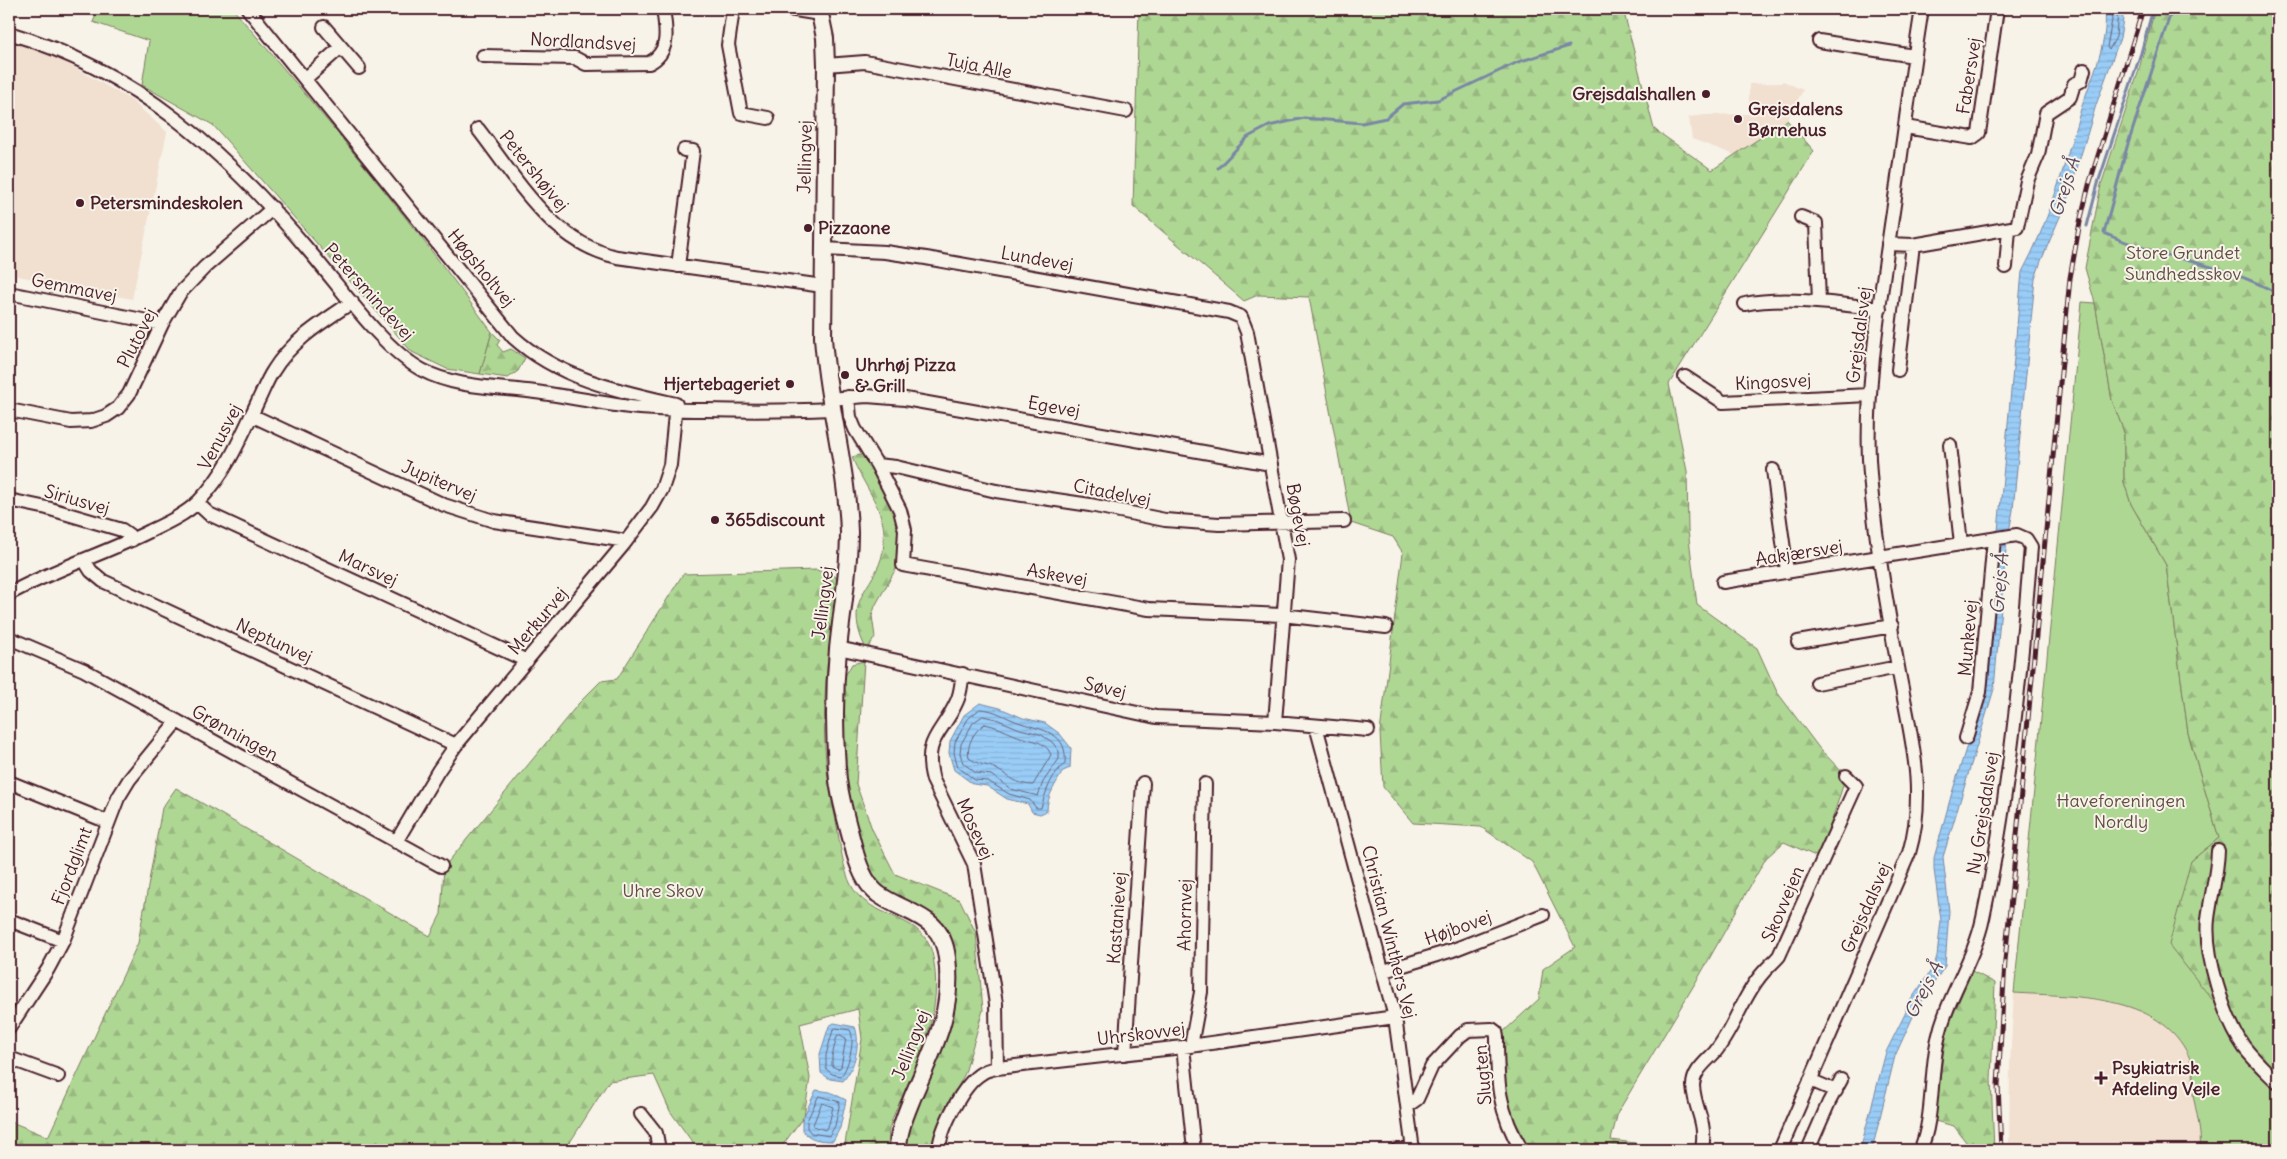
<svg xmlns="http://www.w3.org/2000/svg" width="2287" height="1159" font-family="Delius,sans-serif">
<defs>
<pattern id="forest-firs" width="22" height="20" patternUnits="userSpaceOnUse" patternTransform="scale(1.25)"><rect width="22" height="20" fill="#afd794"/><path d="M5 1l3.5 6h-7zM16 11l3.5 6h-7z" fill="#98b880"/></pattern>
<pattern id="water-rules" width="6" height="5" patternUnits="userSpaceOnUse" patternTransform="scale(1.25)"><rect width="6" height="5" fill="#99cdf7"/><path d="M0 2.5h6" fill="none" stroke="#85b0d4"/></pattern>
</defs>
<rect width="100%" height="100%" fill="#f7f3e8"/>
<filter id="ink" filterUnits="userSpaceOnUse"><feTurbulence type="fractalNoise" baseFrequency=".02" numOctaves="2"/><feDisplacementMap in="SourceGraphic" scale="10" xChannelSelector="R" yChannelSelector="G"/><feConvolveMatrix kernelMatrix="1 2 1 2 8 2 1 2 1" color-interpolation-filters="sRGB"/></filter>
<g filter="url(#ink)">
<path fill="#f1dfd0" d="M9,41L31,47L63,61L131,100L167,132L132,299L9,274Z
M1783,81L1803,90L1787,120L1735,155L1692,139L1689,117L1706,115L1749,114V84L1781,83Z
M2014,993L2079,997L2124,1005L2150,1013L2176,1033L2193,1065V1092L2201,1142L2200,1150H2009L2010,1065Z"/>
<path fill="#afd794" stroke="#7c7b60" d="M99,9H233C323,114 411,220 492,332L480,374L447,369L412,352L213,125L142,85L149,41L93,22Z
M2082,302L2095,303L2112,400L2124,432V482L2131,504L2166,565L2188,733L2219,838L2191,861L2256,1055L2278,1073V1150H2200C2202,1132 2196,1112 2193,1094C2192,1085 2195,1073 2192,1064C2167,993 2076,997 2014,993Z"/>
<path fill="url(#forest-firs)" stroke="#7c7b60" d="M1139,9H1623L1654,129L1712,170L1787,120L1814,151L1669,384L1687,471L1688,530L1697,605L1757,648L1777,692L1819,748L1846,776L1820,858L1784,842L1766,858L1700,975L1618,1112L1611,1140L1635,1143V1150H1529C1502,1108 1503,1081 1502,1033L1539,999L1543,969L1575,947L1532,862L1481,827L1413,823L1383,787L1380,732L1403,553L1393,537L1351,523L1309,297L1258,295L1244,301L1133,206Z
M2155,9H2278V1073L2256,1055L2169,945L2191,861L2219,838L2188,733L2166,565L2131,504L2124,482V432L2112,400L2095,303L2085,268L2101,185L2138,73Z
M492,332L500,340L497,345L503,352L511,349L525,358L518,371L508,378L480,374Z
M863,454L870,461L899,521L900,536L898,565L875,606L872,616L875,637L869,647H865C840,593 881,588 884,543C887,510 863,486 852,457Z
M817,570L835,576L838,582C830,637 822,692 825,748C826,774 832,800 837,826C839,840 844,872 851,885C864,910 894,913 915,928C928,938 932,948 934,963C943,1019 914,1068 893,1117L889,1129L888,1150H844L862,1039L858,1009L800,1024L810,1078L804,1116L779,1150H698L670,1111L654,1075L609,1081L565,1150H9V1121L48,1137L138,943L162,808L176,788L430,936L441,914L444,867L579,703L601,681L617,679L683,574Z
M864,661L856,784L872,829L895,874L960,900L976,933L983,1010L965,1073L938,1128L935,1150H904L906,1131L955,981V953L946,929L934,914L886,891L876,882L870,871L853,822L842,755V681L852,664Z
M1972,971L1995,983L1991,1079L1994,1150H1972L1954,1126L1935,1121L1946,1031Z"/>
<path fill="url(#water-rules)" stroke="#7987a5" d="M2105,9H2122L2123,19L2120,38L2096,105L2068,198L2041,261L2035,279L2013,510L2006,549L1994,689L1943,857L1949,911L1945,966L1916,1010L1895,1056L1872,1150H1860L1886,1052L1906,1012V1007L1934,966L1937,956L1941,920L1934,870V858L1951,796L1975,720L1998,531L2022,272C2048,224 2063,171 2078,119C2088,83 2109,47 2105,9Z
M980,703L1000,708L1023,718L1045,723L1060,734L1071,748L1070,768L1063,771C1056,784 1047,795 1047,811L1040,814L1032,812L1028,804L1007,799L987,786L973,784L954,770L949,753L950,741L964,715Z
M834,1023L855,1027C861,1043 855,1068 843,1081L830,1079L821,1073L820,1054L829,1026Z
M816,1090L830,1092L846,1100L840,1128L833,1141C820,1141 810,1140 802,1130V1120Z"/>
<g fill="none" stroke-linecap="round" stroke-linejoin="round">
<path stroke="#6a657d" stroke-width="1" d="M2110,9L2112,20L2107,47L2109,50L2116,37L2118,9
M980,709C995,709 1007,719 1021,723C1044,731 1068,732 1065,764C1052,772 1045,794 1041,808H1036L1030,800L1009,794L988,781L975,780L958,767L954,753L955,742L968,719Z
M983,716L996,719L1020,729L1040,734L1052,742L1059,751V759L1043,782L1038,796L1011,789L991,775L976,773L963,763L960,753L961,744L973,723Z
M985,724C996,726 1005,731 1015,735C1028,741 1045,739 1051,755L1033,785C1017,785 1009,776 996,769C986,764 978,765 969,758C966,746 974,730 985,724Z
M836,1028L850,1030C856,1039 848,1069 841,1076L832,1074L826,1069V1055L833,1030Z
M840,1035L846,1038L841,1067L838,1069L832,1066V1056L837,1036Z
M819,1096L840,1102L835,1126L829,1136L811,1133L807,1128V1121Z
M822,1103L833,1107L829,1124L825,1130L813,1126Z"/>
<path stroke="#7987a5" stroke-width="3" d="M2172,9L2127,147L2104,233C2160,259 2225,263 2278,294
M1218,168L1248,137L1269,126L1304,118L1362,123L1386,118L1403,104L1438,100L1518,62L1569,46
M2087,226L2099,180L2141,53L2153,9"/>
<g stroke="#4a1f2b" stroke-width="16">
<path id="minor" d="M248,9L513,337C558,378 618,391 676,404L670,465L662,489L652,507L624,544L456,745L438,771L396,842
M733,9L728,45L741,113L768,118
M789,9L820,14
M324,27L359,68
M9,33C137,71 226,152 310,252C340,287 383,349 422,370C455,388 498,387 535,392C567,396 598,403 630,407C655,410 681,410 706,410C748,411 790,411 831,409
M1819,41L1914,56
M483,56L575,58L586,64L649,63C671,52 666,29 663,9
M826,65L865,62L1126,111
M306,78L341,47
M1905,127L1972,138L1979,133L1997,9
M478,129C517,179 551,242 617,257L823,286
M1801,217L1816,223L1819,302
M1888,244L1913,245L2017,227L2027,181L2038,155L2046,113L2070,97L2074,84L2081,81L2084,70
M824,249L885,252L926,258L1229,312L1241,317L1247,332L1288,560L1275,722
M678,266L693,151L684,150
M2006,267L2009,229
M9,293L162,324
M1745,304C1784,296 1840,304 1880,309
M1898,370L1913,245
M1685,377L1723,402L1869,395
M848,397L850,417L855,429L877,465L900,510L905,530L903,565L1149,609L1282,615L1386,627
M829,399L867,396L905,399L1271,464
M9,410L71,422L91,421L106,416L118,408L129,394L162,324L180,293L205,267L273,208
M251,415L444,505L494,521L620,540L624,544
M1950,445L1961,544
M877,465L896,467L996,491L1090,505L1165,520L1219,524L1344,521
M1773,470L1787,571
M9,500L47,508L122,530L129,535L132,540
M197,503L209,514L527,661
M84,560L91,571L103,581L456,745
M1723,582L2017,535L2026,539L2031,547C2021,671 2009,796 1983,918C1974,961 1947,996 1938,1039C1930,1072 1934,1121 1920,1150
M9,594C54,569 104,554 150,531C167,523 186,514 199,501C227,472 241,437 258,401C263,391 267,380 273,371C292,340 323,322 352,302
M9,638L84,670L441,866
M1798,642L1892,626
M838,648L1156,717L1275,722L1368,730
M963,674C961,683 961,693 957,701C942,735 922,738 933,780L974,864L996,1004L997,1068
M1817,683L1898,667
M1316,726L1395,1017L1413,1150
M1966,738L1980,692L1994,539
M9,782L108,822
M2218,851C2217,875 2211,895 2208,919C2204,954 2224,1018 2244,1047C2254,1060 2267,1072 2278,1083
M9,920L63,941
M1384,971L1453,950L1543,915
M9,1028L48,969L63,941L118,798L129,780L177,721
M1191,1046L1201,992L1205,784
M1183,1047L1194,1150
M1125,1054L1143,783
M9,1058L58,1076
M1810,1080L1836,1091
M1407,1106L1417,1099L1432,1066L1460,1036L1468,1030L1492,1029L1496,1032L1497,1037C1497,1080 1498,1113 1522,1150
M641,1114L656,1133L659,1150
M939,1150C940,1129 963,1084 982,1073C986,1070 992,1069 997,1068L1183,1047L1395,1017
M1397,1150L1413,1149
M1702,1150C1707,1120 1695,1112 1693,1086C1693,1071 1706,1062 1715,1052C1733,1030 1741,1001 1758,979C1764,970 1772,964 1779,956L1856,786L1846,776
M1780,1150L1909,853C1928,788 1909,731 1898,667C1886,599 1873,529 1869,459C1866,381 1880,302 1891,225C1902,153 1910,81 1922,9
M1808,1150L1829,1102L1841,1080"/>
</g>
<g stroke="#4a1f2b" stroke-width="20">
<path id="major" d="M819,9L825,38L826,65L823,337C827,403 847,466 849,532C849,572 842,610 838,649C834,692 834,737 838,780C841,804 849,829 855,853C859,867 865,884 878,894C907,915 942,914 947,958C954,1012 933,1049 913,1096C906,1114 898,1131 898,1150"/>
</g>
<use href="#minor" stroke="#f7f3e8" stroke-width="12"/>
<use href="#major" stroke="#f7f3e8" stroke-width="16"/>
<g stroke="#4a1f2b" stroke-width="5">
<path id="rail" d="M2001,1150L1998,1085L2005,961L2070,278L2080,222L2089,185L2143,9"/>
</g>
<use href="#rail" stroke="#f7f3e8" stroke-width="3" stroke-dasharray="9" stroke-linecap="butt"/>
</g>
</g>
<g fill="#4a1f2b" stroke="#f7f3e8" stroke-width="2">
<circle cx="1706" cy="94" r="5"/>
<circle cx="1738" cy="119" r="5"/>
<circle cx="80" cy="203" r="5"/>
<circle cx="808" cy="228" r="5"/>
<circle cx="845" cy="375" r="5"/>
<circle cx="790" cy="384" r="5"/>
<circle cx="715" cy="520" r="5"/>
<path d="M2098.5 1070.5h5v5h5v5h-5v5h-5v-5h-5v-5h5z"/>
</g>
<g text-anchor="middle" stroke-width="4" stroke-linejoin="round" paint-order="stroke">
<g font-size="18" fill="#4a1f2b" stroke="#f7f3e8">
<text transform="translate(583 42) rotate(3)" y="6">Nordlandsvej</text>
<text transform="translate(979 66) rotate(11)" y="6">Tuja Alle</text>
<text transform="translate(1969 76) rotate(-81)" y="6">Fabersvej</text>
<text transform="translate(805 157) rotate(-89)" y="6">Jellingvej</text>
<text transform="translate(534 171) rotate(51)" y="6">Petershøjvej</text>
<text transform="translate(1037 259) rotate(10)" y="6">Lundevej</text>
<text transform="translate(481 268) rotate(51)" y="6">Høgsholtvej</text>
<text transform="translate(74 288) rotate(11)" y="6">Gemmavej</text>
<text transform="translate(369 292) rotate(48)" y="6">Petersmindevej</text>
<text transform="translate(1859 335) rotate(-83)" y="6">Grejsdalsvej</text>
<text transform="translate(137 338) rotate(-63)" y="6">Plutovej</text>
<text transform="translate(1773 382) rotate(-3)" y="6">Kingosvej</text>
<text transform="translate(1054 407) rotate(10)" y="6">Egevej</text>
<text transform="translate(220 437) rotate(-62)" y="6">Venusvej</text>
<text transform="translate(439 481) rotate(23)" y="6">Jupitervej</text>
<text transform="translate(1112 493) rotate(11)" y="6">Citadelvej</text>
<text transform="translate(77 500) rotate(16)" y="6">Siriusvej</text>
<text transform="translate(1298 515) rotate(80)" y="6">Bøgevej</text>
<text transform="translate(1799 553) rotate(-9)" y="6">Aakjærsvej</text>
<text transform="translate(368 568) rotate(25)" y="6">Marsvej</text>
<text transform="translate(1057 575) rotate(10)" y="6">Askevej</text>
<text transform="translate(823 603) rotate(-83)" y="6">Jellingvej</text>
<text transform="translate(538 621) rotate(-50)" y="6">Merkurvej</text>
<text transform="translate(1968 638) rotate(-85)" y="6">Munkevej</text>
<text transform="translate(274 641) rotate(25)" y="6">Neptunvej</text>
<text transform="translate(1105 688) rotate(13)" y="6">Søvej</text>
<text transform="translate(235 733) rotate(29)" y="6">Grønningen</text>
<text transform="translate(1983 813) rotate(-81)" y="6">Ny Grejsdalsvej</text>
<text transform="translate(975 829) rotate(66)" y="6">Mosevej</text>
<text transform="translate(72 866) rotate(-69)" y="6">Fjordglimt</text>
<text transform="translate(1783 904) rotate(-67)" y="6">Skovvejen</text>
<text transform="translate(1866 908) rotate(-66)" y="6">Grejsdalsvej</text>
<text transform="translate(1185 915) rotate(-89)" y="6">Ahornvej</text>
<text transform="translate(1117 918) rotate(-86)" y="6">Kastanievej</text>
<text transform="translate(1458 928) rotate(-20)" y="6">Højbovej</text>
<text transform="translate(1389 932) rotate(76)" y="6">Christian Winthers Vej</text>
<text transform="translate(1141 1034) rotate(-7)" y="6">Uhrskovvej</text>
<text transform="translate(911 1045) rotate(-69)" y="6">Jellingvej</text>
<text transform="translate(1483 1075) rotate(-95)" y="6">Slugten</text>
</g>
<g font-size="18" font-weight="bold" fill="#4a1f2b" stroke="#f7f3e8" text-anchor="start">
<text x="1696" y="100" text-anchor="end">Grejsdalshallen</text>
<text x="1748" y="115">Grejsdalens<tspan x="1748" dy="21">Børnehus</tspan></text>
<text x="90" y="209">Petersmindeskolen</text>
<text x="818" y="234">Pizzaone</text>
<text x="855" y="371">Uhrhøj Pizza<tspan x="855" dy="21">&amp; Grill</tspan></text>
<text x="780" y="390" text-anchor="end">Hjertebageriet</text>
<text x="725" y="526">365discount</text>
<text x="2112" y="1074">Psykiatrisk<tspan x="2112" dy="21">Afdeling Vejle</tspan></text>
</g>
<g font-size="18" fill="#634d45" stroke="#f7f3e8">
<text x="2183" y="259">Store Grundet<tspan x="2183" dy="21">Sundhedsskov</tspan></text>
<text x="2121" y="807">Haveforeningen<tspan x="2121" dy="21">Nordly</tspan></text>
<text x="663" y="897">Uhre Skov</text>
</g>
<g font-size="19" font-style="italic" fill="#5e4a5e" stroke="#f7f3e8">
<text transform="translate(2064 187) rotate(-72)" y="7">Grejs Å</text>
<text transform="translate(1999 584) rotate(-85)" y="7">Grejs Å</text>
<text transform="translate(1923 990) rotate(-62)" y="7">Grejs Å</text>
</g>
</g>
<rect width="2287" height="1159" fill="none" stroke="#f7f3e8" stroke-width="30"/>
<rect x="15" y="15" width="2257" height="1129" fill="none" stroke="#4a1f2b" stroke-width="2" filter="url(#ink)"/>
</svg>
